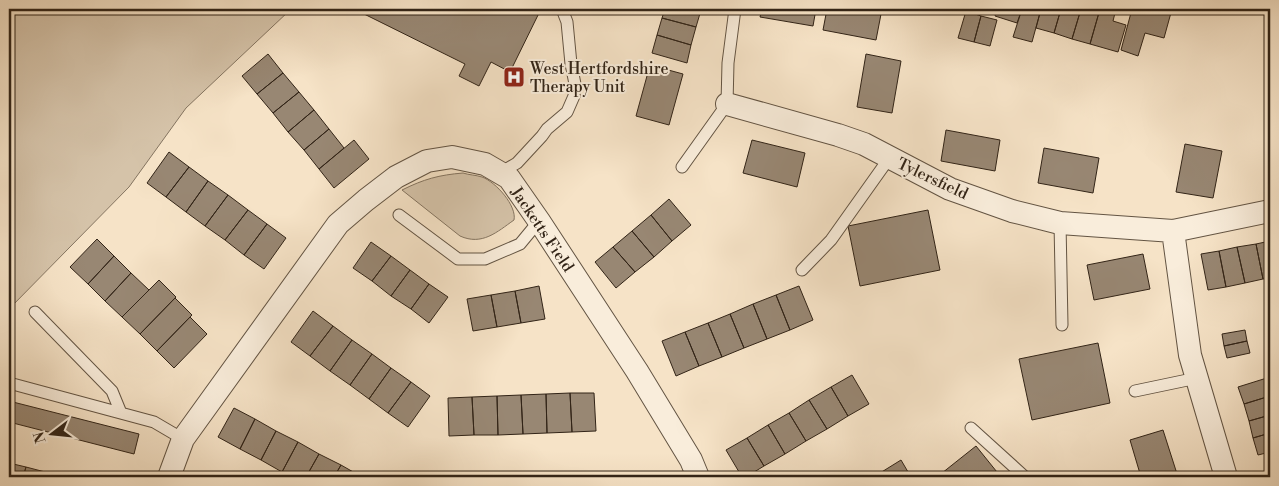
<svg xmlns="http://www.w3.org/2000/svg" width="1279" height="486" font-family="'Libre Bodoni',serif">
<rect width="100%" height="100%" fill="#f6e3c7"/>
<filter id="stains"><feTurbulence type="fractalNoise" baseFrequency=".004" numOctaves="4"/><feColorMatrix values="0 0 0 0 .2 0 0 0 0 .09 0 0 0 0 .02 0 0 0 .5 -.17"/></filter>
<radialGradient id="worn" r=".72"><stop offset=".6" stop-color="#630" stop-opacity="0"/><stop offset="1" stop-color="#630" stop-opacity=".3"/></radialGradient>
<path fill="#d5c3a9" stroke="#847460" d="M9,9H297L289,11L186,108L129,187L9,309Z
M463,173C469,175 476,175 482,177C496,182 517,206 514,220C497,232 482,246 460,236L402,190C424,179 439,175 463,173Z"/>
<path fill="#988773" stroke="#322417" d="M354,9H490L493,10L494,9H541L510,72L491,62L479,86L459,76L465,64Z
M665,9H698L701,10L696,27L662,18Z
M762,9H816L813,26L760,17Z
M827,9H882L876,40L823,30Z
M997,9H1022L1017,23L995,16Z
M1022,9H1041L1032,42L1013,37Z
M1041,9H1061L1054,33L1036,28Z
M1061,9H1081L1072,39L1054,33Z
M1081,9H1100L1090,44L1072,39Z
M1100,9H1116L1113,21L1126,25L1118,52L1090,44Z
M1132,9H1172L1164,38L1145,33L1138,56L1121,50Z
M966,11L981,16L974,42L958,38Z
M981,16L997,20L990,46L974,42Z
M662,18L696,27L691,45L657,35Z
M657,35L691,45L687,63L652,53Z
M268,54L283,73L257,94L242,76Z
M866,54L901,61L892,113L857,107Z
M650,65L683,74L669,125L636,116Z
M283,73L299,92L273,113L257,94Z
M299,92L314,110L288,132L273,113Z
M314,110L329,129L304,150L288,132Z
M329,129L344,148L319,169L304,150Z
M946,130L1000,140L995,171L941,161Z
M354,140L369,159L334,188L319,169Z
M752,140L805,153L797,187L743,173Z
M1185,144L1222,151L1213,198L1176,192Z
M1044,148L1099,158L1093,193L1038,183Z
M169,152L189,167L166,197L147,183Z
M189,167L208,181L186,212L166,197Z
M208,181L228,195L205,226L186,212Z
M228,195L248,210L225,240L205,226Z
M669,199L691,225L672,241L651,215Z
M248,210L267,224L244,255L225,240Z
M928,210L940,270L860,286L848,226Z
M651,215L672,241L654,257L632,231Z
M267,224L286,238L264,269L244,255Z
M632,231L654,257L635,272L613,247Z
M97,239L114,256L88,284L70,267Z
M1270,241V278L1263,279L1256,244Z
M371,242L391,256L372,281L353,268Z
M1256,244L1263,279L1245,283L1237,247Z
M613,247L635,272L616,288L595,262Z
M1237,247L1245,283L1226,287L1219,251Z
M1219,251L1226,287L1208,290L1201,254Z
M1143,254L1150,289L1094,300L1087,265Z
M114,256L131,273L105,301L88,284Z
M391,256L410,270L391,296L372,281Z
M410,270L429,284L411,309L391,296Z
M131,273L149,290L122,317L105,301Z
M159,280L176,297L140,334L122,317Z
M429,284L448,297L429,323L411,309Z
M539,286L545,319L521,323L515,291Z
M799,286L813,320L790,330L776,295Z
M515,291L521,323L497,327L491,295Z
M491,295L497,327L473,331L467,299Z
M776,295L790,330L767,339L753,304Z
M175,298L192,315L157,351L140,334Z
M753,304L767,339L744,348L730,314Z
M313,311L333,326L310,356L291,342Z
M730,314L744,348L722,357L708,323Z
M190,317L207,334L174,368L157,351Z
M708,323L722,357L699,366L685,332Z
M333,326L352,340L330,371L310,356Z
M1245,330L1247,341L1224,346L1222,334Z
M685,332L699,366L676,376L662,341Z
M352,340L372,354L350,385L330,371Z
M1247,341L1250,353L1227,358L1224,346Z
M1098,343L1110,403L1032,420L1019,359Z
M372,354L391,368L369,399L350,385Z
M391,368L411,382L388,413L369,399Z
M852,375L869,404L848,416L831,387Z
M1270,377V396L1244,404L1238,387Z
M411,382L430,396L408,427L388,413Z
M831,387L848,416L827,429L809,400Z
M570,393L572,432L547,433L546,394Z
M570,393H594L596,431L572,432Z
M546,394L547,433L523,434L521,395Z
M521,395L523,434L498,435L497,396Z
M497,396L498,435H474L472,397Z
M1270,396V415L1249,421L1244,404Z
M472,397L474,435L449,436L448,398Z
M809,400L827,429L806,441L789,413Z
M9,401L139,434L134,454L9,422Z
M234,408L255,419L240,449L218,437Z
M789,413L806,441L785,454L768,425Z
M1270,415V433L1253,438L1249,421Z
M255,419L276,431L261,460L240,449Z
M768,425L785,454L764,466L747,438Z
M1163,430L1178,477H1141L1130,440Z
M276,431L298,442L282,472L261,460Z
M1270,433V452L1258,455L1253,438Z
M747,438L764,466L746,477H742L726,450Z
M298,442L319,454L306,477H292L282,472Z
M976,446L1001,477H937Z
M319,454L341,465L334,477H306Z
M901,460L911,477H883L880,473Z
M9,463L26,467L23,477H9Z
M341,465L362,477H334Z
M26,467L49,473L48,477H23Z
M49,473L66,477H48Z"/>
<g fill="none" stroke-linecap="round" stroke-linejoin="round">
<g stroke="#635443" stroke-width="13">
<path id="lane" d="M682,167L727,104L728,63L735,9
M500,173L517,163L542,136L547,129L567,112L574,96L575,84L571,64L567,22L562,9
M399,215L458,259H485L520,244L539,221
M1060,223L1062,325
M802,270L831,240L890,157
M35,312L112,391L121,413
M9,383L154,422L183,439
M1135,391L1197,378
M971,428L1025,477"/>
</g>
<g stroke="#635443" stroke-width="24">
<path id="street" d="M727,104L838,135L864,144L950,189L1012,211L1060,223L1173,231L1270,211
M1173,231L1190,355L1226,477
M169,477L183,439L338,224L366,200L396,177L427,161L452,157L485,164L509,178L539,221L637,371L691,460L698,477"/>
</g>
<use href="#lane" stroke="#f9eddb" stroke-width="11"/>
<use href="#street" stroke="#f9eddb" stroke-width="22"/>
</g>
<defs>
<g id="hospital-square" transform="scale(1.125)"><rect x="-9" y="-9" width="18" height="18" rx="4" fill="#8f2418" stroke="#f9eddb"/><path d="M-5-5h3v3.5h4V-5h3V5h-3V1.5h-4V5h-3Z" fill="#fff"/></g>
</defs>
<g fill-rule="evenodd">
<use href="#hospital-square" x="514" y="77"/>
</g>
<g text-anchor="middle" stroke-width="4" stroke-linejoin="round" paint-order="stroke">
<g font-size="16" fill="#322417" stroke="#f9eddb" text-anchor="start">
<text x="530" y="74">West Hertfordshire<tspan x="530" dy="18">Therapy Unit</tspan></text>
</g>
<g font-size="16" fill="#322417" stroke="#f9eddb">
<text transform="translate(933 178) rotate(25)" y="6">Tylersfield</text>
<text transform="translate(543 229) rotate(56)" y="6">Jacketts Field</text>
</g>
</g>
<rect width="1279" height="486" fill="none" stroke="#f6e3c7" stroke-width="30"/>
<rect x="10" y="10" width="1259" height="466" fill="none" stroke="#322417" stroke-width="2.5"/>
<rect x="15" y="15" width="1249" height="456" fill="none" stroke="#322417"/>
<g transform="translate(52 434) rotate(254)" stroke="#f9eddb" stroke-width="4" paint-order="stroke">
<path d="M0-4L9 19L0 12L-9 19Z" fill="#322417"/>
<text y="-8" font-size="14" font-weight="bold" text-anchor="middle" fill="#322417">N</text>
</g>
<rect width="100%" height="100%" filter="url(#stains)"/>
<rect width="100%" height="100%" fill="url(#worn)"/>
</svg>
